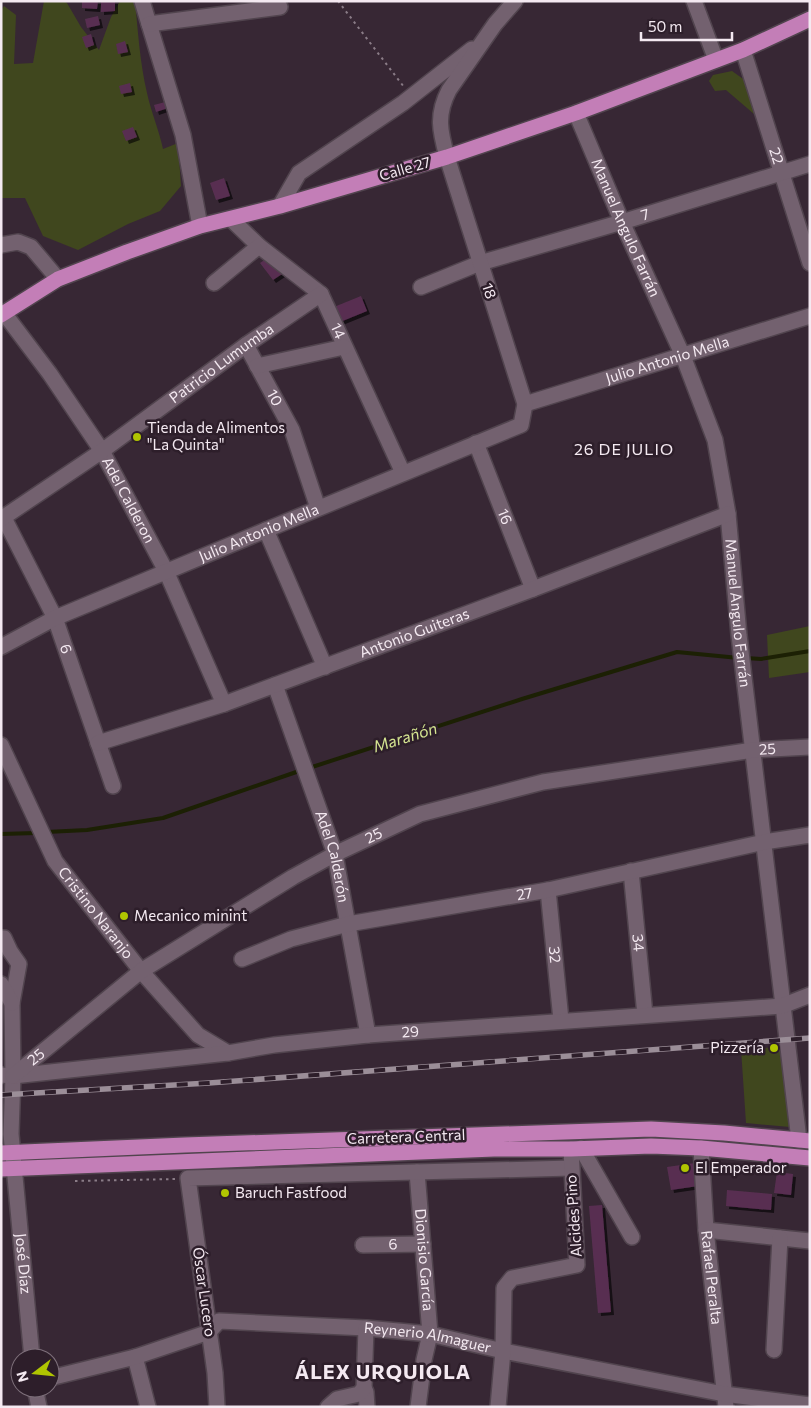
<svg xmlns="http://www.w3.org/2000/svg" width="811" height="1408" font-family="Commissioner,sans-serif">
<defs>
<filter id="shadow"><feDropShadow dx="3" dy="3" stdDeviation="0" flood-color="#0009"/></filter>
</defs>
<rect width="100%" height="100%" fill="#372734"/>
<path fill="#40471e" d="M44,1H64L67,3L81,27L99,50L111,17L120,1H135C138,32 140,63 147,93C151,112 159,130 163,149L178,143L181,186L160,211L128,224L78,250L43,236L25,198H1V11L4,6L16,15L14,64L33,63Z
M732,71L746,81L758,113L754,114L726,90L715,91L709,81L713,75Z
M810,626V672L769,678L767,635Z
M782,1047L790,1127L746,1123L741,1049Z"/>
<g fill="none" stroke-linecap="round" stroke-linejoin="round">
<path stroke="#1c2004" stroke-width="4" d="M746,658L761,659L810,651
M309,768L522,699L677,652L739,658
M46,832L87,830L163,818L302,770
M1,834L36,833"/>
</g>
<path fill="#582f51" filter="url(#shadow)" d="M82,1H98L97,9L82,8Z
M101,1H115V11L101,12Z
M98,16L100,25L87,28L85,19Z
M91,34L94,45L86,48L82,37Z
M125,41L128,52L118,54L116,44Z
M130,83L132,92L121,94L119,86Z
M169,101L171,107L156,112L154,105Z
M133,127L137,137L126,141L122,131Z
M224,178L230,196L216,200L210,183Z
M269,257L282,274L273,280L260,263Z
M361,296L367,311L340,322L334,307Z
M695,1163L698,1186L671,1190L667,1167Z
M777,1172L793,1174L791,1195L774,1193Z
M727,1190L772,1194L771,1210L726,1206Z
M602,1205L611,1312L598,1313L589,1206Z"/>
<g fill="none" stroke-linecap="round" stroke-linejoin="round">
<g stroke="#51444e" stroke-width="18">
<g id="minor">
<path d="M142,1L183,135L200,226"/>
<path d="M694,1L716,60"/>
<path d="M149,24L280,7"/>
<path id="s1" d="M743,50L810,263"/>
<path id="s2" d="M576,113L622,222L683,356L715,440L728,514L739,635L799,1140"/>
<path d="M280,206L299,173L403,103L472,49"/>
<path id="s3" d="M231,219L259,246L321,294L403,473"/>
<path d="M1,245L18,242L31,247L58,279"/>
<path d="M214,283L259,246"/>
<path id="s4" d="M421,287L480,263L622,222L810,164"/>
<path id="s5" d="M4,313L50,374L102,451L166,571L224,704"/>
<path id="s6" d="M246,345L292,430L318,508"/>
<path d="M257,366L344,347"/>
<path id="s7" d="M525,404L810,316"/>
<path id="s8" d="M476,443L533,589"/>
<path id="s9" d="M4,518L55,618L113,786"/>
<path id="s10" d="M1,519L102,451L246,345L321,294"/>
<path d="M266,530L325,667"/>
<path id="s11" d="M1,647L55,618L266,530L521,425L525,404L447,157C440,131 436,115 449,90L495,24L515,1"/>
<path id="s12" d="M275,685L335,854L368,1035"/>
<path id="s13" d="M98,743L224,704L533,589L728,514"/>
<path id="s14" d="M1,745L55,861L141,971L198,1035L228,1053"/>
<path id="s15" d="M631,871L645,1015"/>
<path id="s16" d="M548,890L561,1020"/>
<path id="s17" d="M1,938H4L10,951L19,964L12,1003L13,1076L11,1134L32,1358"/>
<path id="s18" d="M242,959L291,939L348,924L548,890L764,842L810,835"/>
<path d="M1,984L12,1003"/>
<path id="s19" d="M1,1075L13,1076L228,1053L274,1045L368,1035L782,1006L810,995"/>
<path id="s20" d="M13,1076L141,971L293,877L335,854L420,814L543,782L753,750L810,747"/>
<path d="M581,1148L632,1237"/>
<path id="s21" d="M701,1148L706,1230L726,1407"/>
<path id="s22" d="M417,1172L430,1334L424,1360L418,1407"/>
<path d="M706,1230L810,1241"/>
<path id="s23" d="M363,1245L423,1244"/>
<path d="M774,1350L780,1238"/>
<path d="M135,1357L148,1407"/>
<path id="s24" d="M50,1378L135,1357L209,1332L219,1321L366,1328L430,1334L503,1351L724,1394L810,1405"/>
<path d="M35,1388L39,1407"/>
<path d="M364,1388L366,1392L367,1407"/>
<path d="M217,1407L215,1373L188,1178L571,1168"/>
<path d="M328,1407L337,1399L359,1394L364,1388L366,1328"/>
<path d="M498,1407L503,1351L504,1288L512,1278L577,1265L571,1149"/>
</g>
</g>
<g stroke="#51444e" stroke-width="18">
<path id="major" d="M1,315L58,279L127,252L200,226L280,206L447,157L576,113L743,50L810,19
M1,1153L185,1145L651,1129L724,1133L810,1141
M1,1169L494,1149H571L651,1146L701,1148L810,1158"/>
</g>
<path stroke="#8a7c87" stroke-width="2" stroke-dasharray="2.5 4" stroke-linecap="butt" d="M338,1L404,87
M75,1181L175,1179"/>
<use href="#minor" stroke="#73616f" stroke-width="15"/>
<use href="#major" stroke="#c37eb7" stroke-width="15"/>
<g stroke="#9b8e98" stroke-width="5.5">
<path id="rail" d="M1,1095L209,1083L810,1038"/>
</g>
<use href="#rail" stroke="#2d1e2a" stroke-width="4" stroke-dasharray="11" stroke-linecap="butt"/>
</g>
<g fill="#b0c501" stroke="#2d1e2a" stroke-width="2">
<circle cx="137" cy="437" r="5"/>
<circle cx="124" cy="916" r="5"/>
<circle cx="774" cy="1048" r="5"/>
<circle cx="685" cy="1168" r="5"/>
<circle cx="225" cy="1193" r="5"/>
</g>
<g text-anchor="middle" stroke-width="5" stroke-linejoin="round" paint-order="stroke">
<g font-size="15" fill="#f4e9f1" stroke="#2d1e2a">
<text dy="5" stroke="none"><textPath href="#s1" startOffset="111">22</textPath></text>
<text transform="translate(405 169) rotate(-16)" y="5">Calle 27</text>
<text dy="5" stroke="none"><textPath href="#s4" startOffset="236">7</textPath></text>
<text dy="5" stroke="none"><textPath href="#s2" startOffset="125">Manuel Angulo Farrán</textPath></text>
<text transform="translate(489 291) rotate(72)" y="5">18</text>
<text dy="5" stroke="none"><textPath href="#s3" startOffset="158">14</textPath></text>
<text dy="5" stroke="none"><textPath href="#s7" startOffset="149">Julio Antonio Mella</textPath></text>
<text dy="5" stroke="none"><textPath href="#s10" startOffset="270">Patricio Lumumba</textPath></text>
<text dy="5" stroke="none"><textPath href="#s6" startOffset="60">10</textPath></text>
<text dy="5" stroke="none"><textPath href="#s5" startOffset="225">Adel Calderon</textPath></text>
<text dy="5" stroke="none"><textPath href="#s8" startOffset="79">16</textPath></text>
<text dy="5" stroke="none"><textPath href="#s11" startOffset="282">Julio Antonio Mella</textPath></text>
<text dy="5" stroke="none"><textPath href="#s2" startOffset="530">Manuel Angulo Farrán</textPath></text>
<text dy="5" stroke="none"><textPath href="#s13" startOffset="335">Antonio Guiteras</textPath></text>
<text dy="5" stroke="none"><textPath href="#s9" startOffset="145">6</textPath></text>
<text dy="5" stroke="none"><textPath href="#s20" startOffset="840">25</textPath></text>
<text dy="5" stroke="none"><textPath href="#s20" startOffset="435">25</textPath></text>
<text dy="5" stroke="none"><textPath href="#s12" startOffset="181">Adel Calderón</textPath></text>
<text dy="5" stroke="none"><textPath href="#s18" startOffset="291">27</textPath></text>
<text dy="5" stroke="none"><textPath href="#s14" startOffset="194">Cristino Naranjo</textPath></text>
<text dy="5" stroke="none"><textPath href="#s15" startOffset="72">34</textPath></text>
<text dy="5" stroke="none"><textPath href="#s16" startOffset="65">32</textPath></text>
<text dy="5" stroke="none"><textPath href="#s19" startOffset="412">29</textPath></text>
<text dy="5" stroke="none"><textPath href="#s20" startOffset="30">25</textPath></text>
<text transform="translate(406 1137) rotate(-2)" y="5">Carretera Central</text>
<text transform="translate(574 1216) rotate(-94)" y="5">Alcides Pino</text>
<text dy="5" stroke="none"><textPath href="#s23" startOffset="30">6</textPath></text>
<text dy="5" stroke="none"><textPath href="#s22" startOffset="88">Dionisio García</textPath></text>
<text dy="5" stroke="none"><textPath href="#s17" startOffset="334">José Díaz</textPath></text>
<text dy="5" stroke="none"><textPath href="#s21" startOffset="130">Rafael Peralta</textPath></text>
<text transform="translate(204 1292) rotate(82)" y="5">Óscar Lucero</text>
<text dy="5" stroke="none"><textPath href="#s24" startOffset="390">Reynerio Almaguer</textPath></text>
</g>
<g font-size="15" fill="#f4e9f1" stroke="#2d1e2a" text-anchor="start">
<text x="147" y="433">Tienda de Alimentos<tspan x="147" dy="17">"La Quinta"</tspan></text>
<text x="134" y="921">Mecanico minint</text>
<text x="764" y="1053" text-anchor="end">Pizzería</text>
<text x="695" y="1173">El Emperador</text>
<text x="235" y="1198">Baruch Fastfood</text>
</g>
<g font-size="16" letter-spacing="1" fill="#f4e9f1" stroke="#2d1e2a">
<text x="624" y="455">26 DE JULIO</text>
</g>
<g font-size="16" font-style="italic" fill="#d5e591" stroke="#2d1e2a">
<text transform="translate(405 737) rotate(-17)" y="6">Marañón</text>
</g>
<g font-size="20" font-weight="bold" letter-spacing="1" fill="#f4e9f1" stroke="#2d1e2a">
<text x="383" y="1379">ÁLEX URQUIOLA</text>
</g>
</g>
<rect width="811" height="1408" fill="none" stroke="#f4e9f1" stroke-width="5"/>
<g transform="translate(35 1373) rotate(254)"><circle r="24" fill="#2d1e2a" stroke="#7d6f7a"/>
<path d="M0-4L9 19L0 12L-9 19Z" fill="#b0c501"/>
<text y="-8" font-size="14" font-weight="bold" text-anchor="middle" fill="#f4e9f1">N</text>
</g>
<path d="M641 32v8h91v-8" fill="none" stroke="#f4e9f1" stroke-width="2.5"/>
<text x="648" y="32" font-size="15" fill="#f4e9f1" stroke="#2d1e2a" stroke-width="4" paint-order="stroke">50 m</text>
</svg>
